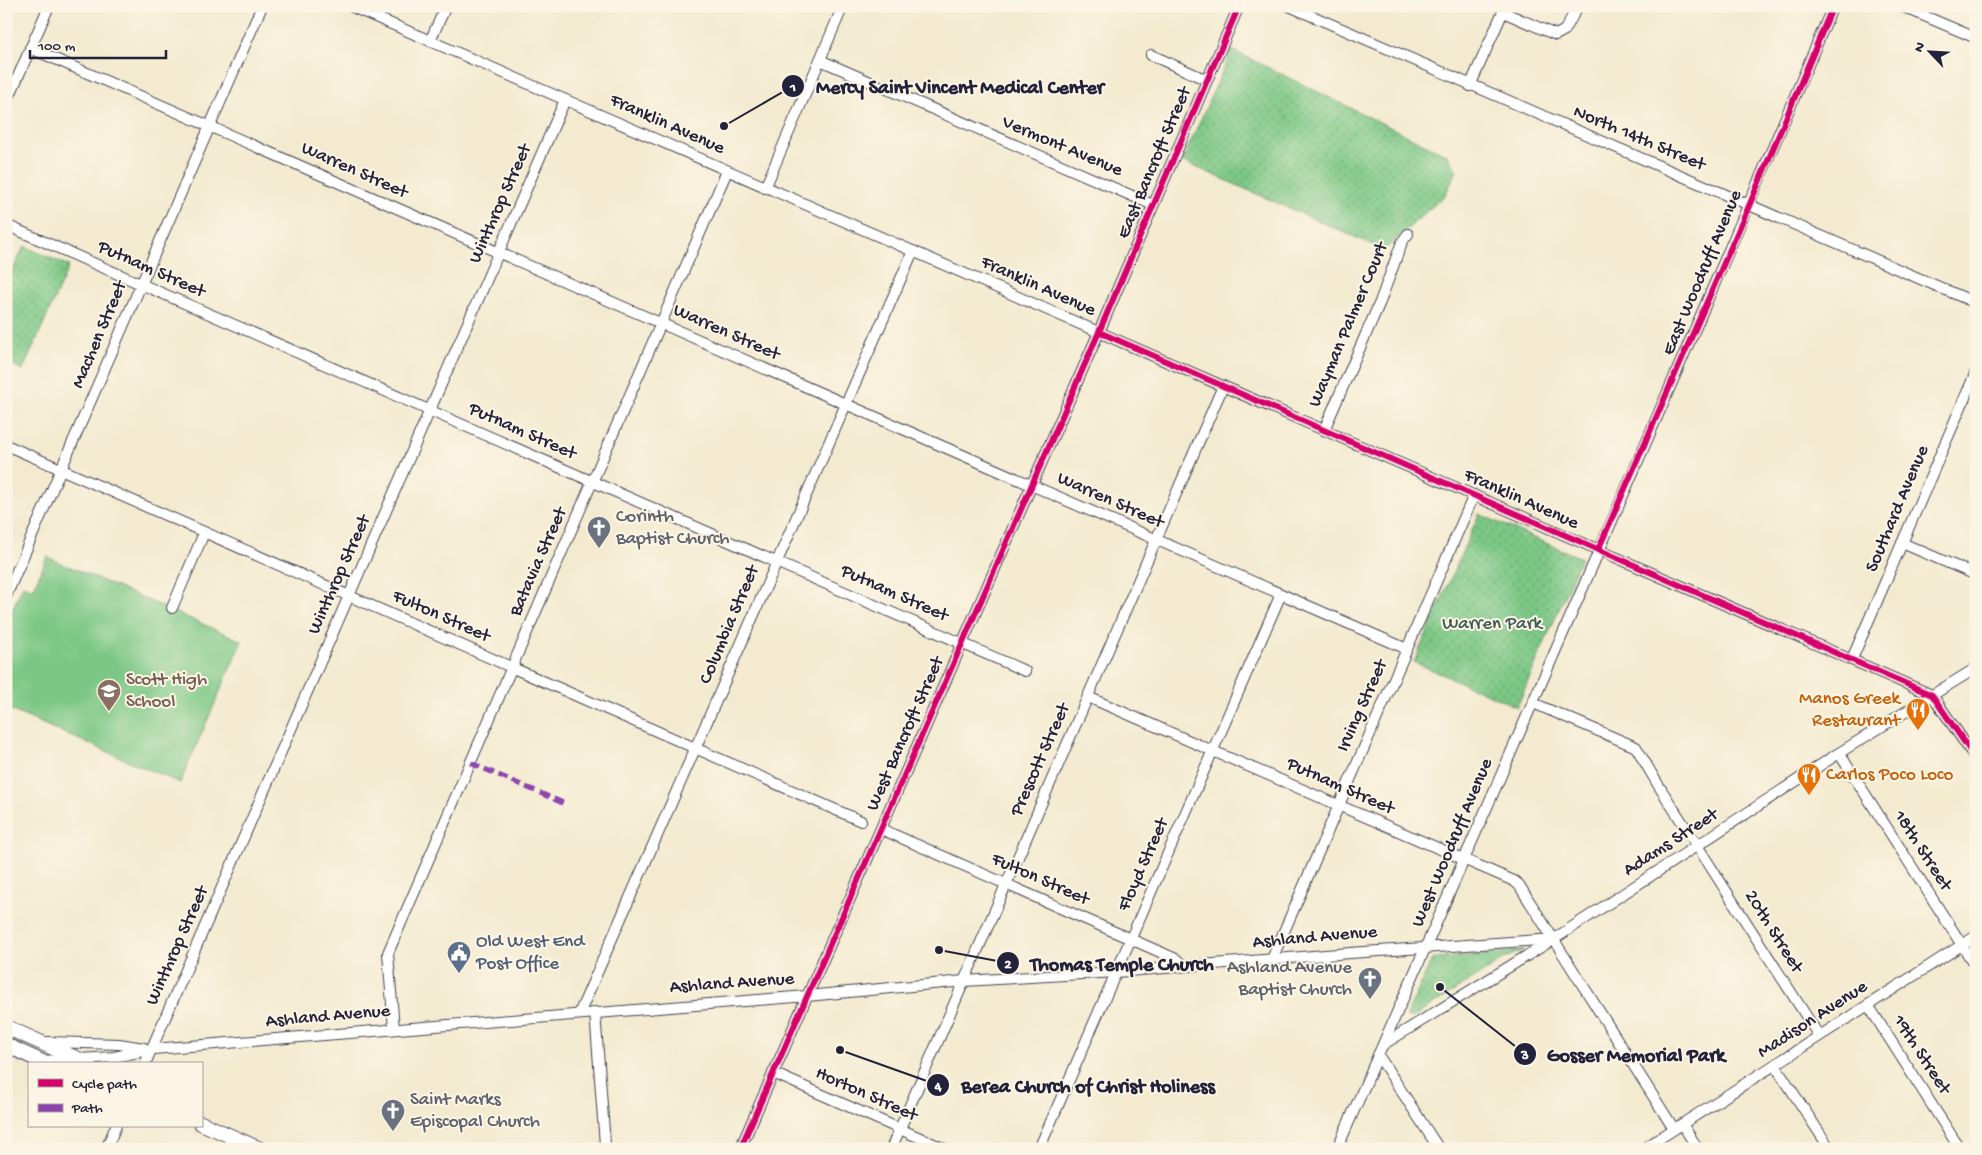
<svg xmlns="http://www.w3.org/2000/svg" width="1982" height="1155" font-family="'Gochi Hand',sans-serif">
	<defs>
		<pattern id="park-dots" width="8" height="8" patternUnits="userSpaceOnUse" patternTransform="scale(1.25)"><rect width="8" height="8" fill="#7bc785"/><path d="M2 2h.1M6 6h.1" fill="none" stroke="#64a16e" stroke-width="1.8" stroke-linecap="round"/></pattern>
	</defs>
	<rect width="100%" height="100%" fill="#fcf5e5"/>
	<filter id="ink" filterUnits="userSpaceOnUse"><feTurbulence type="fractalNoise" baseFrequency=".02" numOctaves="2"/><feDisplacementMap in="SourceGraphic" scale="10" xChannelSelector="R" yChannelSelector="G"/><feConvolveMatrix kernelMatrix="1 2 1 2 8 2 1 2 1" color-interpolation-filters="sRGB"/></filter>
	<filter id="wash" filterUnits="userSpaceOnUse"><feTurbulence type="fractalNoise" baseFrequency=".0096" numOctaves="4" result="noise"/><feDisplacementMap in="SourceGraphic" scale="20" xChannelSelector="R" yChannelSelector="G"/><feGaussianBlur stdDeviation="1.12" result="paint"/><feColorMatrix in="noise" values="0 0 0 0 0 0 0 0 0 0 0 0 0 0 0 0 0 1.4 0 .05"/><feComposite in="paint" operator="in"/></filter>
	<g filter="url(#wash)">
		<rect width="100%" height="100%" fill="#f3eacf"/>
		<polygon fill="#7bc785" stroke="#4e7460" points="47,557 242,641 180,783 6,708 6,624 23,585 33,589"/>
		<g fill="url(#park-dots)" stroke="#4e7460">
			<polygon points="1232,50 1447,155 1457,171 1445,195 1384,250 1182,161"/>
			<polygon points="24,246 69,266 23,370 6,361 6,285"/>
			<polygon points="1479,514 1581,558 1517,707 1414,662"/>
			<polygon points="1524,950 1507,957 1412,1018 1408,1018 1407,1015 1432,959"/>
		</g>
	</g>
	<g filter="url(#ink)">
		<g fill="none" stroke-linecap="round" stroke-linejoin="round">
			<defs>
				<g id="minor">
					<polyline points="350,6 1932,695 1976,759"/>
					<polyline points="1289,6 1976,303"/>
					<polyline points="1901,6 1976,38"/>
					<polyline points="1503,12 1556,35 1565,30 1578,6"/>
					<polyline points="430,41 446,6"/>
					<polyline points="30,48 1407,649"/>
					<polyline points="1151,55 1207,80"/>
					<polyline points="820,60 1153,205"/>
					<polyline points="1470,86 1505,7"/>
					<polyline points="6,104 49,6"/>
					<polyline points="765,188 843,6"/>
					<polyline points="6,225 1025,671"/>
					<polyline points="1324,430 1380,302 1402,242 1408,234"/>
					<polyline points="6,445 861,821"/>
					<polyline points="1902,543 1976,575"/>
					<polyline points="6,596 262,6"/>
					<polyline points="172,608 204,533"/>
					<polyline points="1852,659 1976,372"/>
					<polyline points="1088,697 1514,881 1519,885 1674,1129"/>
					<polyline points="1533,703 1636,747 1657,783 1819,1036"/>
					<polyline points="1839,753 1976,967"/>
					<polyline points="881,829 1176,959 1184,966"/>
					<polyline points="1272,959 1474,495"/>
					<polyline points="1868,1005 1960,1149"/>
					<polyline points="595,1012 605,1145"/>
					<polyline points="579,1014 913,251"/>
					<polyline points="394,1029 388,953 727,171"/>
					<polyline points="47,1042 119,1044 144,1048"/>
					<polyline points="1384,1044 1554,939 1839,753 1976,668"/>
					<polyline points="1378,1055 1439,1149"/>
					<polyline points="41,1061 114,1057 153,1049 807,996 964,981 1116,972 1350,953 1554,939"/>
					<polyline points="145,1064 565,100"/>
					<polyline points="1775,1065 1830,1149"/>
					<polyline points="773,1073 945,1149"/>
					<polyline points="1682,1124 1698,1149"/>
					<polyline points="106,1149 116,1126"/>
					<polyline points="227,1149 232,1136"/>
					<polyline points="740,1149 1099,332 1239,6"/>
					<polyline points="891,1149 1223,386"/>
					<polyline points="1039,1149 1281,594"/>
					<path d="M1337 1149C1504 769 1671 389 1833 6"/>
					<polyline points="1643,1149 1976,936"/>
				</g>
				<g id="major">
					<polyline points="6,1027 89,1064"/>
					<polyline points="6,1045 47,1064"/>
					<polyline points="201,1123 260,1149"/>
				</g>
			</defs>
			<use href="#minor" stroke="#414051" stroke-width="12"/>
			<use href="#major" stroke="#414051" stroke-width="16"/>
			<use href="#minor" stroke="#fff" stroke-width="10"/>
			<use href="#major" stroke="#fff" stroke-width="14"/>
			<polyline stroke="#8e44ad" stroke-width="5" stroke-dasharray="10 5" stroke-linecap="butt" points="471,763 563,803"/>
			<defs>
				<g id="cycleway">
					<polyline points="1099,332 1932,695 1976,759"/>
					<polyline points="1598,550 1749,206 1833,6"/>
					<polyline points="740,1149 1099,332 1239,6"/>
				</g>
			</defs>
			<use href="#cycleway" stroke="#fcf5e5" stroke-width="9"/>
			<use href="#cycleway" stroke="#d6006c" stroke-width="6"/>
		</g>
	</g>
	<defs>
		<symbol id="church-pin" viewBox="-11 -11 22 30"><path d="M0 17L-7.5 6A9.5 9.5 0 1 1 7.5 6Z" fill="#6b7280" stroke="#fcf5e5"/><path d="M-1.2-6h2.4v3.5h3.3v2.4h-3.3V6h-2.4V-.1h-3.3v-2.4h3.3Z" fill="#fff"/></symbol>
		<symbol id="school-pin" viewBox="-11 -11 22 30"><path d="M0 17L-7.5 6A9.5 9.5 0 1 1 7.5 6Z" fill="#8d6e63" stroke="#fcf5e5"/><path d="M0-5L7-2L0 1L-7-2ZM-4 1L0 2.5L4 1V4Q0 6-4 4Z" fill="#fff"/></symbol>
		<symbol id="restaurant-pin" viewBox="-11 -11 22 30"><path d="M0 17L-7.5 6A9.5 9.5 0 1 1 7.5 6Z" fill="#e8710a" stroke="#fcf5e5"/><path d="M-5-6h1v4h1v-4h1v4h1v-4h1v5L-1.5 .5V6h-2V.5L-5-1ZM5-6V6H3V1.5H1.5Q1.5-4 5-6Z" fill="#fff"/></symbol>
		<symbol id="civic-pin" viewBox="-11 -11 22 30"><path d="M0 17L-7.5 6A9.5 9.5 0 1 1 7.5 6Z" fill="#5c6f8a" stroke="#fcf5e5"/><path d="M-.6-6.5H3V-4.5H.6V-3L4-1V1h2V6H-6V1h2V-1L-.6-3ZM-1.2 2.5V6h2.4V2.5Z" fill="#fff"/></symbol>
	</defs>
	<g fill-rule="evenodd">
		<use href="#church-pin" x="585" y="514" width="28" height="38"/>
		<use href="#school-pin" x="95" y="677" width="28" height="38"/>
		<use href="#restaurant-pin" x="1904" y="696" width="28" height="38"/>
		<use href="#restaurant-pin" x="1795" y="761" width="28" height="38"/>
		<use href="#civic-pin" x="445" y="939" width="28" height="38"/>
		<use href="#church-pin" x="1356" y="965" width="28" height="38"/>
		<use href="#church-pin" x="379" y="1097" width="28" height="38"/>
	</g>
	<g text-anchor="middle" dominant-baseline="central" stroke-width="4" stroke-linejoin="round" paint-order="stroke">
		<g font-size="19" fill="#22223b" stroke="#fcf5e5">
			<text transform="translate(667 125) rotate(24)">Franklin Avenue</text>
			<text transform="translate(1639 139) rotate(23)">North 14th Street</text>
			<text transform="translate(1062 147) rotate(23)">Vermont Avenue</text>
			<text transform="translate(1155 163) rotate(-67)">East Bancroft Street</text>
			<text transform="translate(354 171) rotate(24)">Warren Street</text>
			<text transform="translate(501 204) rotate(-66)">Winthrop Street</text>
			<text transform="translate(151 270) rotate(24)">Putnam Street</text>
			<text transform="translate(1703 273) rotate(-67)">East Woodruff Avenue</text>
			<text transform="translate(1038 287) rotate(24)">Franklin Avenue</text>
			<text transform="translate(1349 325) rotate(-67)">Wayman Palmer Court</text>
			<text transform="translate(726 333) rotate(24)">Warren Street</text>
			<text transform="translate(100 335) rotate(-67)">Machen Street</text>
			<text transform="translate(522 432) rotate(24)">Putnam Street</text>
			<text transform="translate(1521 500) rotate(24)">Franklin Avenue</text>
			<text transform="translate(1110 501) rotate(24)">Warren Street</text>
			<text transform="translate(1898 509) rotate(-67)">Southard Avenue</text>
			<text transform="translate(539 562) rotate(-66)">Batavia Street</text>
			<text transform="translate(340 575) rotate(-66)">Winthrop Street</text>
			<text transform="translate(894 594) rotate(24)">Putnam Street</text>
			<text transform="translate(441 617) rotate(24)">Fulton Street</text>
			<text transform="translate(730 625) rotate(-67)">Columbia Street</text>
			<text transform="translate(1363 706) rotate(-66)">Irving Street</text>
			<text transform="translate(906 734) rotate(-66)">West Bancroft Street</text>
			<text transform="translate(1041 760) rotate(-66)">Prescott Street</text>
			<text transform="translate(1340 787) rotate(24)">Putnam Street</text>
			<text transform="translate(1453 843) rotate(-67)">West Woodruff Avenue</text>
			<text transform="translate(1671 843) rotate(-33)">Adams Street</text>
			<text transform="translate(1922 851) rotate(57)">18th Street</text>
			<text transform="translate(1144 865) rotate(-66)">Floyd Street</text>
			<text transform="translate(1040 880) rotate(24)">Fulton Street</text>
			<text transform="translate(1773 932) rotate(58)">20th Street</text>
			<text transform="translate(1315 938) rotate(-5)">Ashland Avenue</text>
			<text transform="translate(178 946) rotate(-66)">Winthrop Street</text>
			<text transform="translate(732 984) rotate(-4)">Ashland Avenue</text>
			<text transform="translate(328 1017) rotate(-5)">Ashland Avenue</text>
			<text transform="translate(1813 1020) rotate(-33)">Madison Avenue</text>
			<text transform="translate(1921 1055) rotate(57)">19th Street</text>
			<text transform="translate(866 1095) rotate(24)">Horton Street</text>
		</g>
		<g font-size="19" fill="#5b616d" stroke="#fcf5e5" text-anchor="start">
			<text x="616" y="517">Corinth<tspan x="616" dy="22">Baptist Church</tspan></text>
			<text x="1352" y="968" text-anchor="end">Ashland Avenue<tspan x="1352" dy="22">Baptist Church</tspan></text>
			<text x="410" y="1100">Saint Marks<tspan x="410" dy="22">Episcopal Church</tspan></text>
		</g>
		<g font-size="19" fill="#415c55" stroke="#fcf5e5">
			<text x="1492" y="624">Warren Park</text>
		</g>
		<g font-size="19" fill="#785e54" stroke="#fcf5e5" text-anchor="start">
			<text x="126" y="680">Scott High<tspan x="126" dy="22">School</tspan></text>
		</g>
		<g font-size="19" fill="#c56008" stroke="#fcf5e5" text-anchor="end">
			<text x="1900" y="699">Manos Greek<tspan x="1900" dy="22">Restaurant</tspan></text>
			<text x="1826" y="775" text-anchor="start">Carlos Poco Loco</text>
		</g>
		<g font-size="19" fill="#4e5e75" stroke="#fcf5e5" text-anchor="start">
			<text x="476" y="942">Old West End<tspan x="476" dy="22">Post Office</tspan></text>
		</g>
	</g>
	<path fill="none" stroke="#22223b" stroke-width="2" d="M724 126L793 86M939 950L1008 963M1440 987L1525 1054M840 1050L938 1085"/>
	<g fill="#22223b" stroke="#fcf5e5" stroke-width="2">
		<circle cx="724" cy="126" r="5"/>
		<circle cx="939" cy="950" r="5"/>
		<circle cx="1440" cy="987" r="5"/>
		<circle cx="840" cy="1050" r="5"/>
		<circle cx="793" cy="86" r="12"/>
		<circle cx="1008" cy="963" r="12"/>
		<circle cx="1525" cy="1054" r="12"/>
		<circle cx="938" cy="1085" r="12"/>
	</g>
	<g font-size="15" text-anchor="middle" font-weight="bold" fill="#fff">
		<text x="793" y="91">1</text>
		<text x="1008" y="968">2</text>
		<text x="1525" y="1059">3</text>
		<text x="938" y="1090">4</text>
	</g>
	<g font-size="20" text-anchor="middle" font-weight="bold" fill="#22223b" stroke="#fcf5e5" stroke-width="4" stroke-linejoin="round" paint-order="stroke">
		<text x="960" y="93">Mercy Saint Vincent Medical Center</text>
		<text x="1122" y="970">Thomas Temple Church</text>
		<text x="1636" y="1061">Gosser Memorial Park</text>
		<text x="1088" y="1092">Berea Church of Christ Holiness</text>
	</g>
	<rect width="1982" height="1155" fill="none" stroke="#fcf5e5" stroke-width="25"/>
	<rect x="28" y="1062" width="175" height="65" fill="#fcf5e5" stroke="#a5a1a1"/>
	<rect x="38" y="1079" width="25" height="8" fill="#d6006c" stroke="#a5a1a1"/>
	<text x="72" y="1088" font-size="15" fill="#22223b">Cycle path</text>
	<rect x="38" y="1104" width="25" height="8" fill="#8e44ad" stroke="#a5a1a1"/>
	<text x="72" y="1112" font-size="15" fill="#22223b">Path</text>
	<g transform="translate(1930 52) rotate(295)" stroke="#fcf5e5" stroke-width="4" paint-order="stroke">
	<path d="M0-4L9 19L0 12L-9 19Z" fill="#22223b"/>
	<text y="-8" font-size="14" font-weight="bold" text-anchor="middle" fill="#22223b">N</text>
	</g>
	<path d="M30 50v8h136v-8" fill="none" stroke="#22223b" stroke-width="2.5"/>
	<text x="38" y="50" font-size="15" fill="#22223b" stroke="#fcf5e5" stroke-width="4" paint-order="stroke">100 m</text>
</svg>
